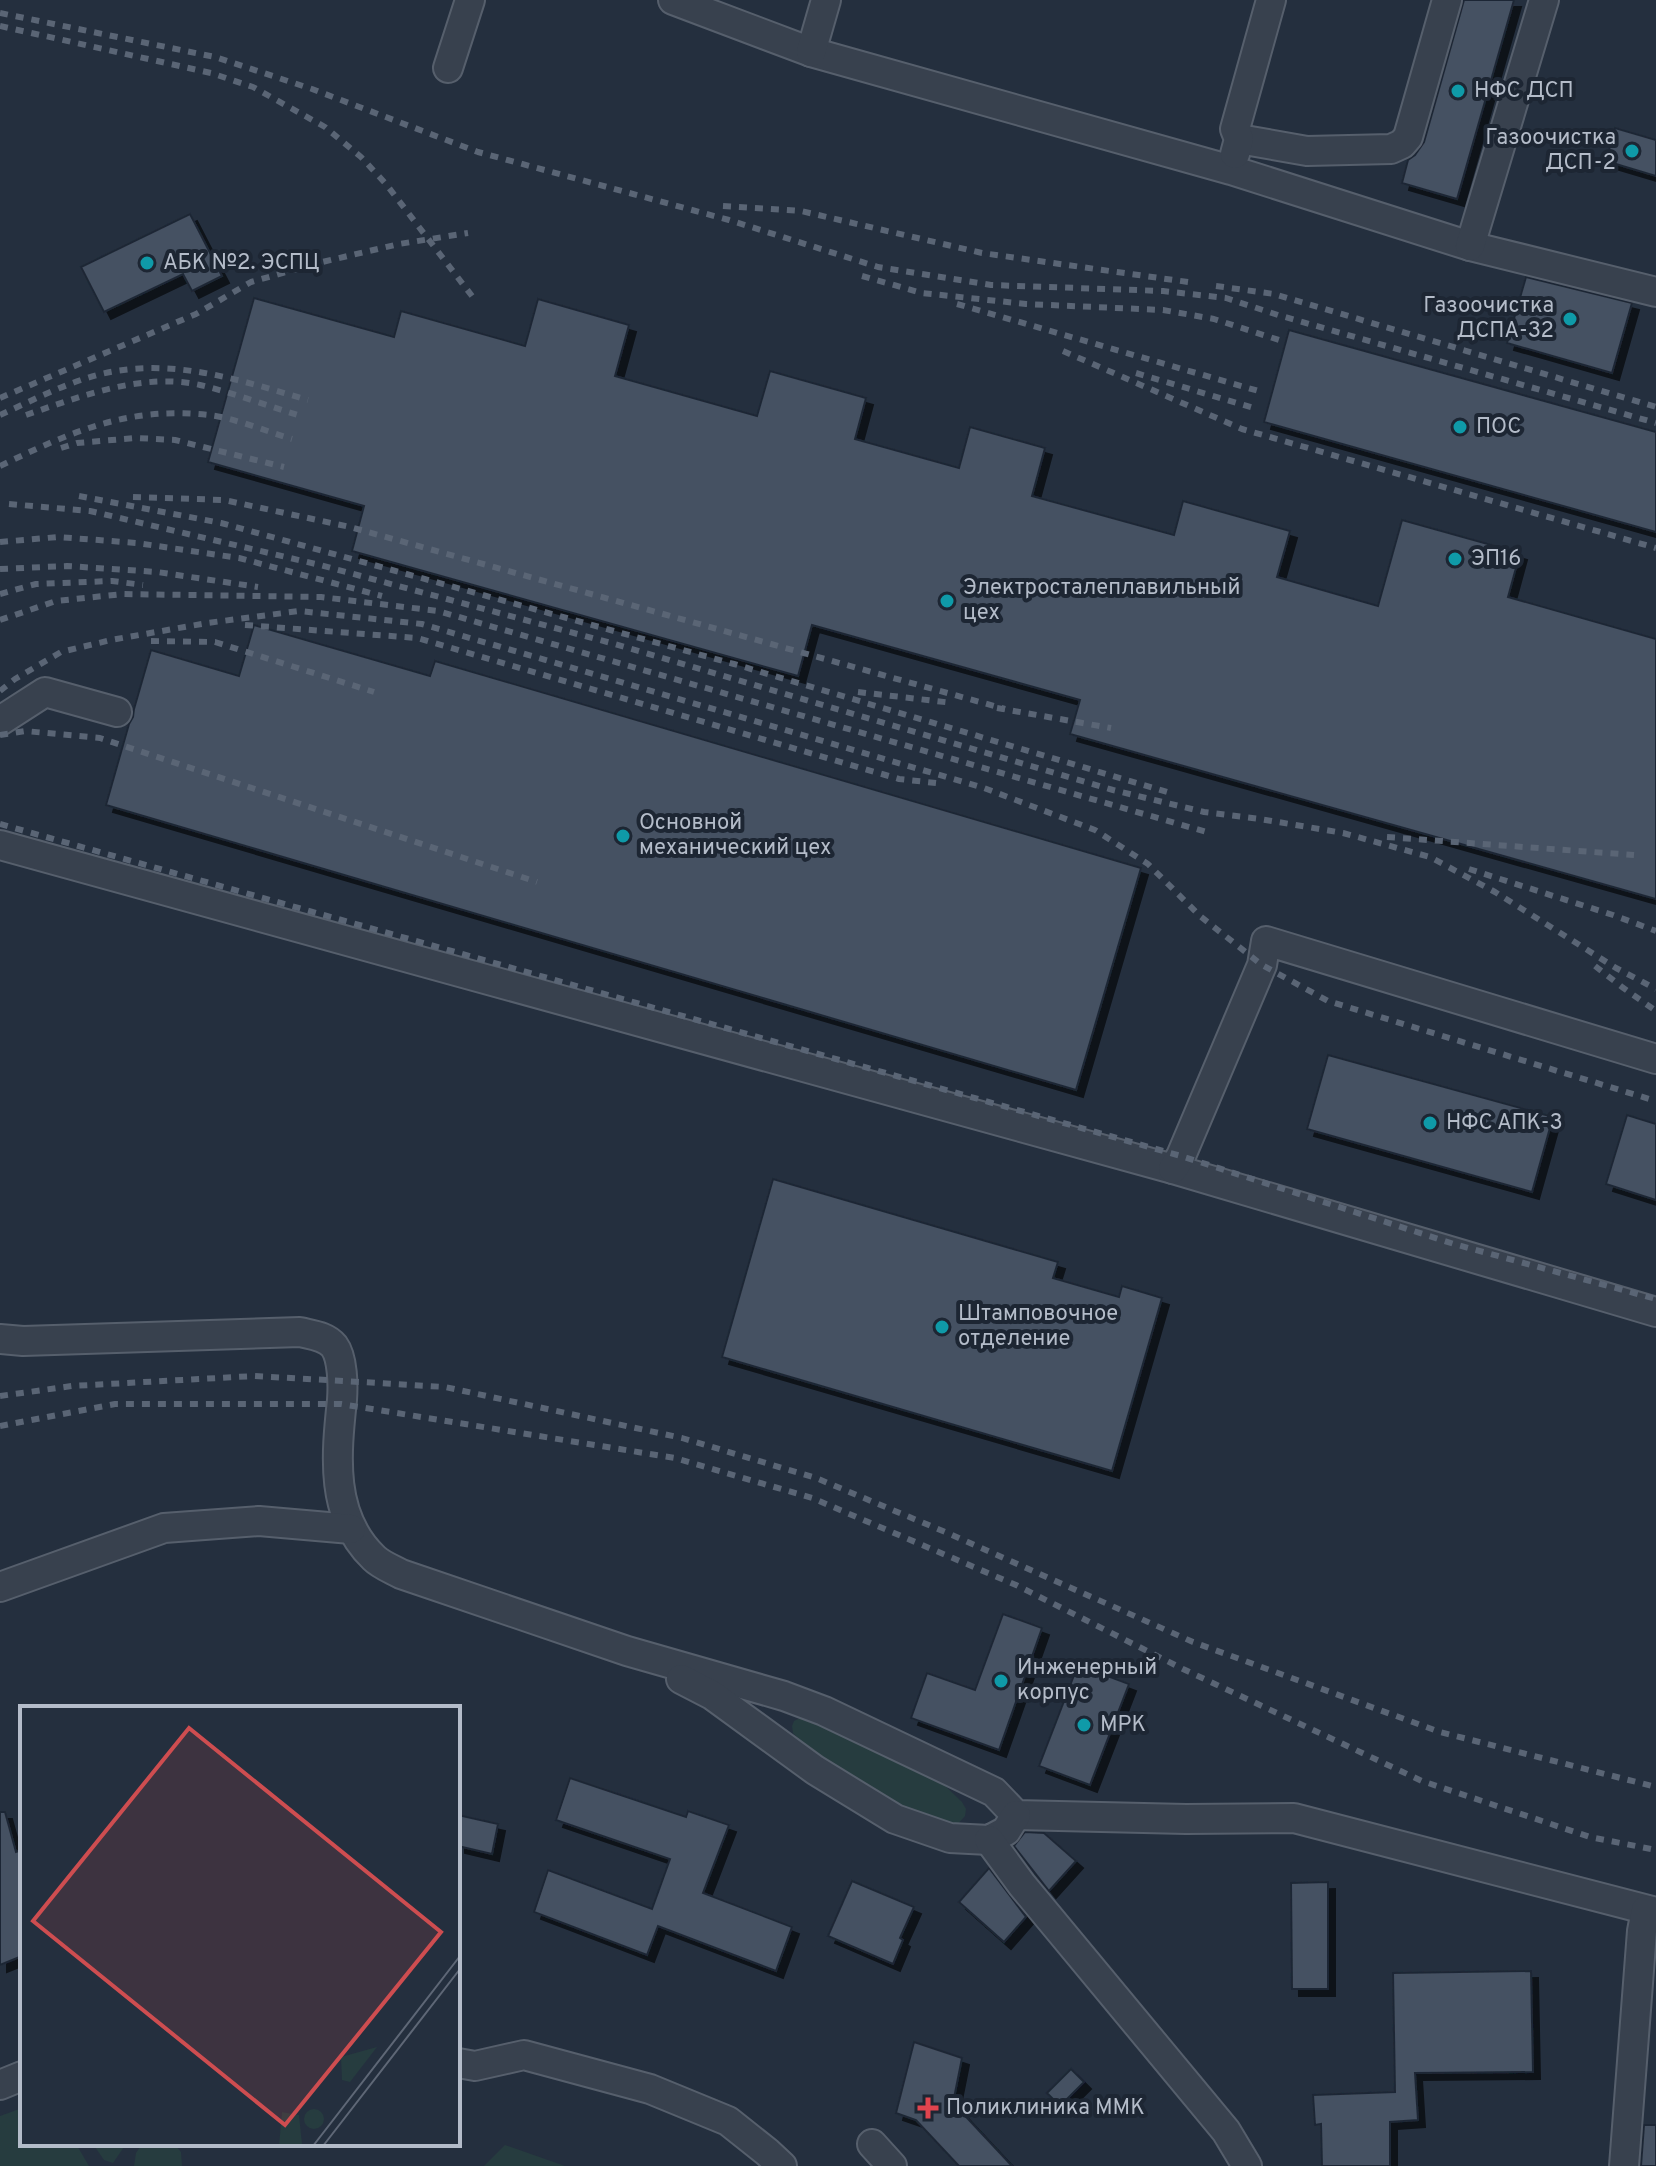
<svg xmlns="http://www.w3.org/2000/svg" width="1656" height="2166" font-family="Overpass,sans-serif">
	<defs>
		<filter id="shadow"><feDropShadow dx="7" dy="7" stdDeviation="0" flood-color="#0009"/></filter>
	</defs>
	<rect width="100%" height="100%" fill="#242f3e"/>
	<g fill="#263c3f">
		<polygon points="800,1718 808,1719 940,1781 962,1802 966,1809 965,1816 955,1827 900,1809 812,1752 793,1733 792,1726 794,1721"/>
		<polygon points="22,2108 22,2144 76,2144 89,2166 0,2166 0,2116"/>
		<polygon points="93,2144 126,2144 113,2163 104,2160"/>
		<polygon points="142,2144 174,2144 181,2152 182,2166 134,2166 136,2153"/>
		<polygon points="505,2145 565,2166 484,2166"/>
	</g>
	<g fill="#455162" stroke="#1f2835" stroke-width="2" filter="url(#shadow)">
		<polygon points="1464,0 1514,0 1457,199 1402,183 1408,160 1415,155 1424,142"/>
		<polygon points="1615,128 1656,140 1656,176 1606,161"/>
		<polygon points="190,214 222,276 192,291 183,274 104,312 81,267"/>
		<polygon points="1526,277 1632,303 1612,373 1507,343"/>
		<polygon points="254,298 394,337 401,311 525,346 538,299 629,325 615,376 757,416 770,371 866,398 855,439 959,468 970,427 1045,448 1032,496 1174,535 1183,501 1290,531 1277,577 1378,606 1402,520 1520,553 1508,597 1656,639 1656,899 1070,734 1080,700 812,625 798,676 352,551 364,506 208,462"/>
		<polygon points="1289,330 1656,432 1656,532 1264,422"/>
		<polygon points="254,625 430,676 435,661 1141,868 1076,1090 106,805 129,724 133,717 134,709 151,650 239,676"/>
		<polygon points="1328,1055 1553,1117 1532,1192 1307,1129"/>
		<polygon points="1627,1115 1656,1124 1656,1200 1606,1184"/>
		<polygon points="773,1179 1058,1262 1053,1278 1119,1297 1122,1286 1162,1298 1112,1471 722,1357"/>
		<polygon points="1003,1614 1042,1628 999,1750 911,1718 927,1673 975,1690"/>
		<polygon points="1078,1665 1129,1684 1090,1785 1039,1766"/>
		<polygon points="570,1778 686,1817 688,1811 729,1825 703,1893 792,1927 776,1971 658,1926 647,1955 534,1912 548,1870 652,1909 670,1859 556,1820"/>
		<polygon points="0,1812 5,1812 16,1852 22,1850 22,1956 0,1965"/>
		<polygon points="458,1815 498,1824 492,1854 458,1846"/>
		<polygon points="1025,1832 1044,1833 1076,1861 1049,1891 1014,1846"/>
		<polygon points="989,1868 1026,1917 1004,1942 959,1902"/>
		<polygon points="852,1881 914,1907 900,1938 903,1940 893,1964 828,1936"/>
		<polygon points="1328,1882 1328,1989 1292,1989 1291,1883"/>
		<polygon points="1531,1971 1533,2072 1415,2073 1418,2120 1390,2122 1390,2166 1322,2166 1321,2124 1315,2125 1313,2095 1395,2092 1393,1973"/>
		<polygon points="914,2042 962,2058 953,2103 1012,2166 959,2166 916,2120 896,2113"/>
		<polygon points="1071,2069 1084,2082 1060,2106 1047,2093"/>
		<polygon points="1644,2125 1656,2125 1656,2166 1641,2166"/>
	</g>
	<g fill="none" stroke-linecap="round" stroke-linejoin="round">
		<defs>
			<g id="minor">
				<polyline points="673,0 811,52 1231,170 1470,246 1656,292"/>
				<polyline points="811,52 826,0"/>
				<polyline points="448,68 470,0"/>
				<polyline points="1239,139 1307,151 1391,149 1402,144 1408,137 1447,0"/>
				<polyline points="1235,154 1239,139 1235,129 1271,0"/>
				<polyline points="1470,246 1544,0"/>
				<polyline points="0,721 45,692 117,712"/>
				<polyline points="0,845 1173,1169 1656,1312"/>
				<polyline points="1173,1169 1181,1156 1262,965 1266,941 1656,1059"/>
				<path d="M0 1339 23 1341 300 1332C312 1335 326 1336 334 1346 343 1358 343 1386 342 1400 336 1456 330 1516 374 1558 381 1565 392 1569 401 1574L627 1651 784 1696 824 1711 994 1792 1016 1815 1186 1819 1294 1818 1656 1912"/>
				<polyline points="0,1587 164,1528 259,1521 351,1529"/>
				<polyline points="681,1679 712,1695 815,1770 895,1819 950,1838 989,1840 1006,1831 1016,1815"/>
				<polyline points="989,1840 1022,1885 1226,2131 1247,2166"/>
				<polyline points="458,2063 475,2066 524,2055 650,2089 728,2121 767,2152 782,2166"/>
				<polyline points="0,2085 22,2076"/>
				<polyline points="872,2144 892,2166"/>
				<polyline points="1624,2166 1642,1931 1646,1910"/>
			</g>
		</defs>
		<use href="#minor" stroke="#565f6c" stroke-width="32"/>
		<use href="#minor" stroke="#38414e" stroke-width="28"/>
		<g stroke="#5a6575" stroke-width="6" stroke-dasharray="8 8" stroke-linecap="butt">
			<polyline points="0,13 215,57 312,89 478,152 729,220 878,267 991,285 1163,291 1226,298 1278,315 1656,423"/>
			<polyline points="0,26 211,73 253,87 325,127 361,157 386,184 472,296"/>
			<polyline points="723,206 801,211 982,253 1188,282"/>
			<polyline points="862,276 922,293 1026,304 1163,310 1214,319 1279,340"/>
			<polyline points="1216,286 1274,294 1656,407"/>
			<polyline points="957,304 1262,392"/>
			<polyline points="1063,351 1242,429 1656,548"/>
			<polyline points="1136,373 1257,409"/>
			<polyline points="0,398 196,314 251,282 318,263 399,244 468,233"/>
			<path d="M0 415C31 401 64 384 97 375 170 356 239 380 308 400"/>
			<path d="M26 415C79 397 142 372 200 385 234 393 268 406 301 416"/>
			<polyline points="61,448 77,443 136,438 175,440 284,467"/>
			<path d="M0 466C71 432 128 406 208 415 232 417 268 432 292 439"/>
			<polyline points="79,496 221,523 734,664 1174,794"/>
			<polyline points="133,497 224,500 350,527 1005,709"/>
			<polyline points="9,504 90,511 320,565 611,643 1113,790 1204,812 1260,819 1343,833 1430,857 1495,892 1616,968 1656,989"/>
			<polyline points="0,542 58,537 137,543 239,558 382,596"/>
			<polyline points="0,569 67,566 157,572 258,587"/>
			<polyline points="0,594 36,584 112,581 143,585"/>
			<polyline points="0,620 56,601 123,594 321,597 438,611 1210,833"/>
			<polyline points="245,625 417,638 899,779 936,783"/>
			<polyline points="151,641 215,642 374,692"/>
			<polyline points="0,691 15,679 61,652 111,640 207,623 299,611 422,624 984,788 1095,830 1148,864 1200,916 1262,965 1328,1001 1656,1101"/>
			<polyline points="858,692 953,703"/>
			<polyline points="997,708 1111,728"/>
			<polyline points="0,735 25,731 100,738 537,882"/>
			<polyline points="0,824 1181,1156 1454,1244 1656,1299"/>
			<polyline points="1387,837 1634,855"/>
			<polyline points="1469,869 1613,915 1656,931"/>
			<polyline points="1595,966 1622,987 1656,1011"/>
			<polyline points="0,1396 72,1386 254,1376 344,1381 445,1387 682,1438 816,1478 950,1534 1193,1642 1440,1732 1656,1787"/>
			<polyline points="0,1426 115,1404 341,1404 675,1458 812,1498 1016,1585 1183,1669 1422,1781 1590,1837 1656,1850"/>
		</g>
	</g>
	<g fill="#0f9aa8" stroke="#1d2633" stroke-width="3">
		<circle cx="1458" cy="91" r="8"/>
		<circle cx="1632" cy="151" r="8"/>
		<circle cx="147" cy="263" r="8"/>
		<circle cx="1570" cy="319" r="8"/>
		<circle cx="1460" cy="427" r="8"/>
		<circle cx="1455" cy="559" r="8"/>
		<circle cx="947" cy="601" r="8"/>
		<circle cx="623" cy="836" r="8"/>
		<circle cx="1430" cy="1123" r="8"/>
		<circle cx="942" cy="1327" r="8"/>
		<circle cx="1001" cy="1681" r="8"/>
		<circle cx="1084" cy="1725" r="8"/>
	</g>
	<path fill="#e0444e" stroke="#1d2633" stroke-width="3" d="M924 2096h8v8h8v8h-8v8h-8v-8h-8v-8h8z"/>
	<g text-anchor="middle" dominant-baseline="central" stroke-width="8" stroke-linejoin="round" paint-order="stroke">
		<g font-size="22" fill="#b4bcc9" stroke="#1d2633" text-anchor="start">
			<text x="1474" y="91">НФС ДСП</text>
			<text x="1616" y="138" text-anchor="end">Газоочистка<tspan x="1616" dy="25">ДСП-2</tspan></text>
			<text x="163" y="263">АБК №2. ЭСПЦ</text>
			<text x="1554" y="306" text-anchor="end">Газоочистка<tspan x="1554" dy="25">ДСПА-32</tspan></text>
			<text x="1476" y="427">ПОС</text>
			<text x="1471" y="559">ЭП16</text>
			<text x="963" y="588">Электросталеплавильный<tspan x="963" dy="25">цех</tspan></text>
			<text x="639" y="823">Основной<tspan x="639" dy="25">механический цех</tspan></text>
			<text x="1446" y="1123">НФС АПК-3</text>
			<text x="958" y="1314">Штамповочное<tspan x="958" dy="25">отделение</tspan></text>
			<text x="1017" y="1668">Инженерный<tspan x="1017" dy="25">корпус</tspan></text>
			<text x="1100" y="1725">МРК</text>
			<text x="946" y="2108">Поликлиника ММК</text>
		</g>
	</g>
	<g transform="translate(20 1706)">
		<rect width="440" height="440" fill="#242f3e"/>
		<path d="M357 341 330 376 322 374 321 351ZM284 413a10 10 0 1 1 20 0a10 10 0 1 1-20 0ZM262 406 279 409 282 438 259 440Z" fill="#263c3f"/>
		<path fill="none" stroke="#5e6776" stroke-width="2" d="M293 440 440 250M303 440 440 263"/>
		<path fill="#ce4d50" fill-opacity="0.15" stroke="#ce4d50" stroke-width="4" d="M169 22 421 226 265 419 13 215Z"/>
		<rect width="440" height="440" fill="none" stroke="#b4bcc9" stroke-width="4"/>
	</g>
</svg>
